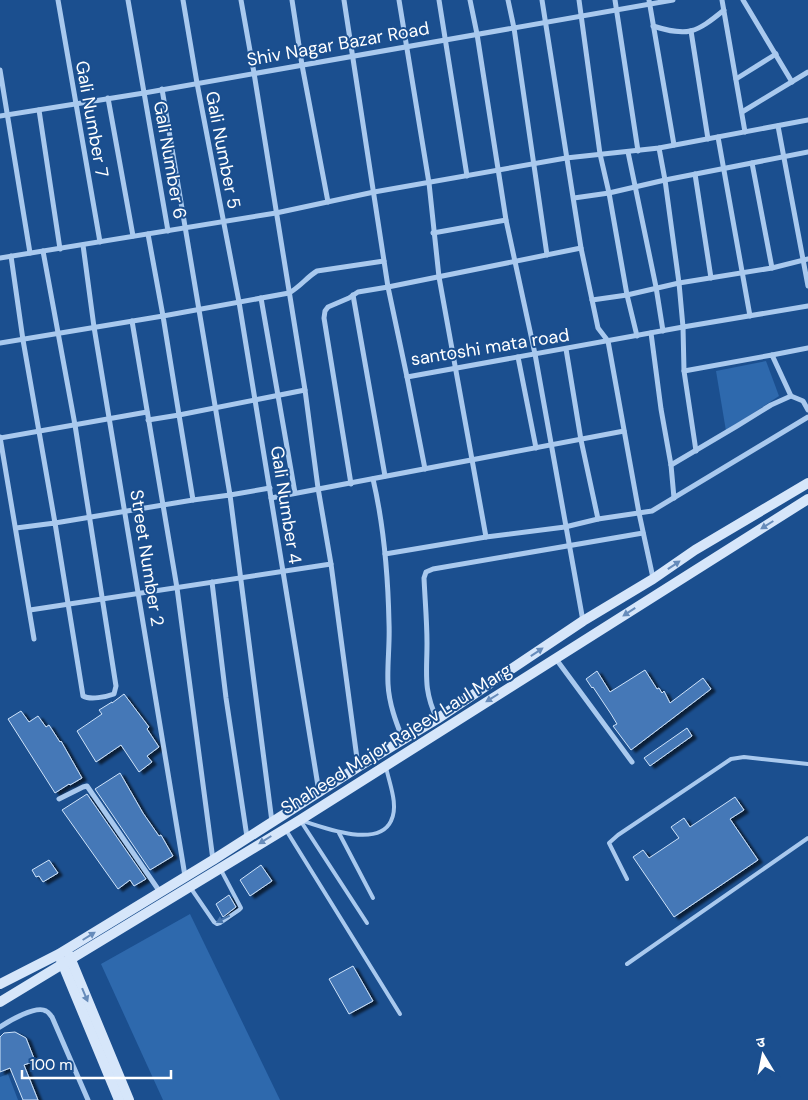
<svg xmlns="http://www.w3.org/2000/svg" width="808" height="1100" font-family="'DM Sans','Noto Sans Devanagari',sans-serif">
	<defs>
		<filter id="shadow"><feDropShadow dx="4.5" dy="2.5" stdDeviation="1" flood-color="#0009"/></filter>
	</defs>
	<rect width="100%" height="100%" fill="#1b4f8f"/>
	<g fill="#2e69ad">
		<polygon points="766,361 779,396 726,431 716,371"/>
		<polygon points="190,914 280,1100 163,1100 101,964"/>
		<polygon points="8,1074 18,1100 0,1100 0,1077"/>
	</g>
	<g fill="#4478b7" stroke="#cfe3fa" filter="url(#shadow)">
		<polygon points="645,670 657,689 659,688 662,693 664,691 670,703 703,678 711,689 631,750 613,726 617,724 611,714 593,687 592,688 586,679 597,671 610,692"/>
		<polygon points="124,694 149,727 147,729 159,747 147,756 152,762 139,772 121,745 96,762 77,731 102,714 99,710 112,702 112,703"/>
		<polygon points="21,711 29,722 38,716 46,727 49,725 60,742 61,741 82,778 70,785 69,784 55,793 8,719"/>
		<polygon points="687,728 692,736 650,766 644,758"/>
		<polygon points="120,773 143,813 159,836 161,835 173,856 150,870 95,789"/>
		<polygon points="87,794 146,879 134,886 130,880 118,889 62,810"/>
		<polygon points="735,797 744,810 730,819 758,860 674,917 633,857 643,850 649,858 679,838 671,827 684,818 690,827"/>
		<polygon points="49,860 58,873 43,882 39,876 36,877 32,870"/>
		<polygon points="261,865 272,881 250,896 240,880"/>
		<polygon points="229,895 236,907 223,917 216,904"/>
		<polygon points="353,966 373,1001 349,1014 329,979"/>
		<polygon points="15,1032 26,1038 35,1061 24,1065 38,1100 23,1100 10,1068 0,1072 0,1037 4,1033"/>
	</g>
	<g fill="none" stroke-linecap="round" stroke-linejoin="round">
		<g stroke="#a9c9ee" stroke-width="4">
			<polyline points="286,830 400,1014"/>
			<polyline points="339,833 373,898"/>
			<polyline points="627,879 609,843 618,835 731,759 744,757 808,764"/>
			<polyline points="190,887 214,922 217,924 220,923 239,910 241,908 221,870"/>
			<path d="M367 923 300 820C321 827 378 849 391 821 399 805 389 783 386 767"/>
			<polyline points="627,964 808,838"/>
		</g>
		<g stroke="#a9c9ee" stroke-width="5">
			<polyline points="58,0 100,242"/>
			<polyline points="128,0 168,231"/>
			<polyline points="183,0 197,83 239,302 319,792"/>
			<polyline points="241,0 254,73 305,390 318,488 331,564 358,766"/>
			<polyline points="292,0 302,65 328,202"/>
			<polyline points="344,0 388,287 407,377 683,327 808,306"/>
			<polyline points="399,0 429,183 439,277 486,537"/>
			<polyline points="439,0 467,176"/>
			<polyline points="470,0 477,34 506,220 535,354 583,621"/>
			<polyline points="508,0 514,28 547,255"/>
			<polyline points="579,0 600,154 609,193 627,295 637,336"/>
			<polyline points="615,0 638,151"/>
			<polyline points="649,0 674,145"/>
			<polyline points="722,0 745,132"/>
			<polyline points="743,0 792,82"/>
			<path d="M653 26C688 37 696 33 724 10"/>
			<polyline points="691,31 708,139"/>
			<polyline points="0,70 30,253"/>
			<polyline points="736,79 776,54"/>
			<polyline points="162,89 230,495 270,488"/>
			<polyline points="108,98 133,236"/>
			<polyline points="39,110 60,249"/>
			<polyline points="742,112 808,72"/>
			<polyline points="0,116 144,93 673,0"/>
			<polyline points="778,126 808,286"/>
			<polyline points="718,137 750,316"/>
			<polyline points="659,148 665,180 679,283 683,327 684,371 696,451"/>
			<polyline points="628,152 656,287 663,331"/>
			<polyline points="752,163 772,268"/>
			<polyline points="695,174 711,278"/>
			<polyline points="574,198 609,193 665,180 808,152"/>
			<polyline points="433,233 506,220"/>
			<polyline points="83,245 94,327 185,876"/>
			<polyline points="581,248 598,328 608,341 639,513 653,578"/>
			<polyline points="11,256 23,340 55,523 193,500"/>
			<polyline points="0,258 276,213 374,192 566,158 659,148 808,120"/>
			<polyline points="353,295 385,476"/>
			<polyline points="261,298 295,493"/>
			<polyline points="592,300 627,295 679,283 772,268 808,259"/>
			<polyline points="132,321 177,588 213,860"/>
			<polyline points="651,333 661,409 671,465 674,498"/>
			<polyline points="0,343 163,316 148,234"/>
			<polyline points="566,349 581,440 598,519"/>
			<polyline points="772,355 808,348"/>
			<polyline points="518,357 536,448"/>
			<polyline points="684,371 772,355 791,396"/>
			<polyline points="407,377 425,469"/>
			<path d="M305 390 179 415 163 316 289 293C300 287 307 277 317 271L384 261"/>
			<polyline points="148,420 179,415 193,500 230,495 272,822"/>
			<polyline points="0,437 34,639"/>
			<polyline points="0,438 147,412"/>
			<polyline points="671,465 737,426 771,405 791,396 803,401 808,410"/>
			<path d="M373 479C384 526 388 575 389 623 390 644 387 664 388 684 389 704 396 722 403 740"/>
			<polyline points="351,484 324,318 325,311 328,307 349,298 358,292 388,287 581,248 542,0"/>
			<polyline points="271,498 624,431"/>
			<path d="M16 528 55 523 83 696C90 700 106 697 114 694L116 686 75 425 43 251"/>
			<polyline points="385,554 486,537 565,527 598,519 652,511 808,417"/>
			<polyline points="212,582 226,698 247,837"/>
			<polyline points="30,610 331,564"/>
			<polyline points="556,659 632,762"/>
			<path d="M437 719C423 690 427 674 427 643 427 622 425 600 424 578L426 572 433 569 643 533"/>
			<polyline points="59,799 83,787 87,786 160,892"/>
			<path d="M0 1027C9 1021 36 1005 46 1011 49 1012 50 1015 52 1017L88 1100"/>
		</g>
		<g stroke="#d6e6fa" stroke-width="10">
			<polyline points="69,955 129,1100"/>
			<polyline points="61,960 119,1100"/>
			<polyline points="0,984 59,954 213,860 358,767 437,719 583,621 653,579 695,550 808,483"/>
			<polyline points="0,1002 300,820 808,499"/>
		</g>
	</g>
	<defs><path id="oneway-solid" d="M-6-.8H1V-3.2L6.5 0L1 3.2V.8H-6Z" transform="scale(1.25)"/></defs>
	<g fill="#668bba">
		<use href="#oneway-solid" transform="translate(767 525) rotate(148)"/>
		<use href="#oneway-solid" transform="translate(674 565) rotate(-34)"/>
		<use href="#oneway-solid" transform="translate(629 612) rotate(147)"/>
		<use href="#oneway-solid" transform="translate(537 652) rotate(-34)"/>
		<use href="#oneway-solid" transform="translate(492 698) rotate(148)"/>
		<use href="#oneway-solid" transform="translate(265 840) rotate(148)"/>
		<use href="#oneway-solid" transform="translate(89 936) rotate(-32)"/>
		<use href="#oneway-solid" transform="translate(85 995) rotate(67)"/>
	</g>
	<use fill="#4674ac" href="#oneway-solid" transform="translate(223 919) rotate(153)"/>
	<g text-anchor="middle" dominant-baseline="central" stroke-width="4" stroke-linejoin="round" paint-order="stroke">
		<g font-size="18" fill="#fff" stroke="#1b4f8f">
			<text transform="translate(338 44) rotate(-10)">Shiv Nagar Bazar Road</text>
			<text transform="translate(92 119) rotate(80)">Gali Number 7</text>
			<text transform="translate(223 150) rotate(79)">Gali Number 5</text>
			<text transform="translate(170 160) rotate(80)">Gali Number 6</text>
			<text transform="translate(490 347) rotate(-9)">santoshi mata road</text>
			<text transform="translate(286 505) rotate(81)">Gali Number 4</text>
			<text transform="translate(147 558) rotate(81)">Street Number 2</text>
			<text transform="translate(396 739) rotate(-32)">Shaheed Major Rajeev Laul Marg</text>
		</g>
	</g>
	<g transform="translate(763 1055) rotate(350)" stroke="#1b4f8f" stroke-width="4" paint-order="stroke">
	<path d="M0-4L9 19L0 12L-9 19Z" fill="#ffffff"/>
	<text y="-8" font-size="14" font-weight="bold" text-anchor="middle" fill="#ffffff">उ</text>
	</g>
	<path d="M22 1070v8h149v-8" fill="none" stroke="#ffffff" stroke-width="2.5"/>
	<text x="30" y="1070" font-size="15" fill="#ffffff" stroke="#1b4f8f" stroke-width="4" paint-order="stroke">100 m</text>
</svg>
